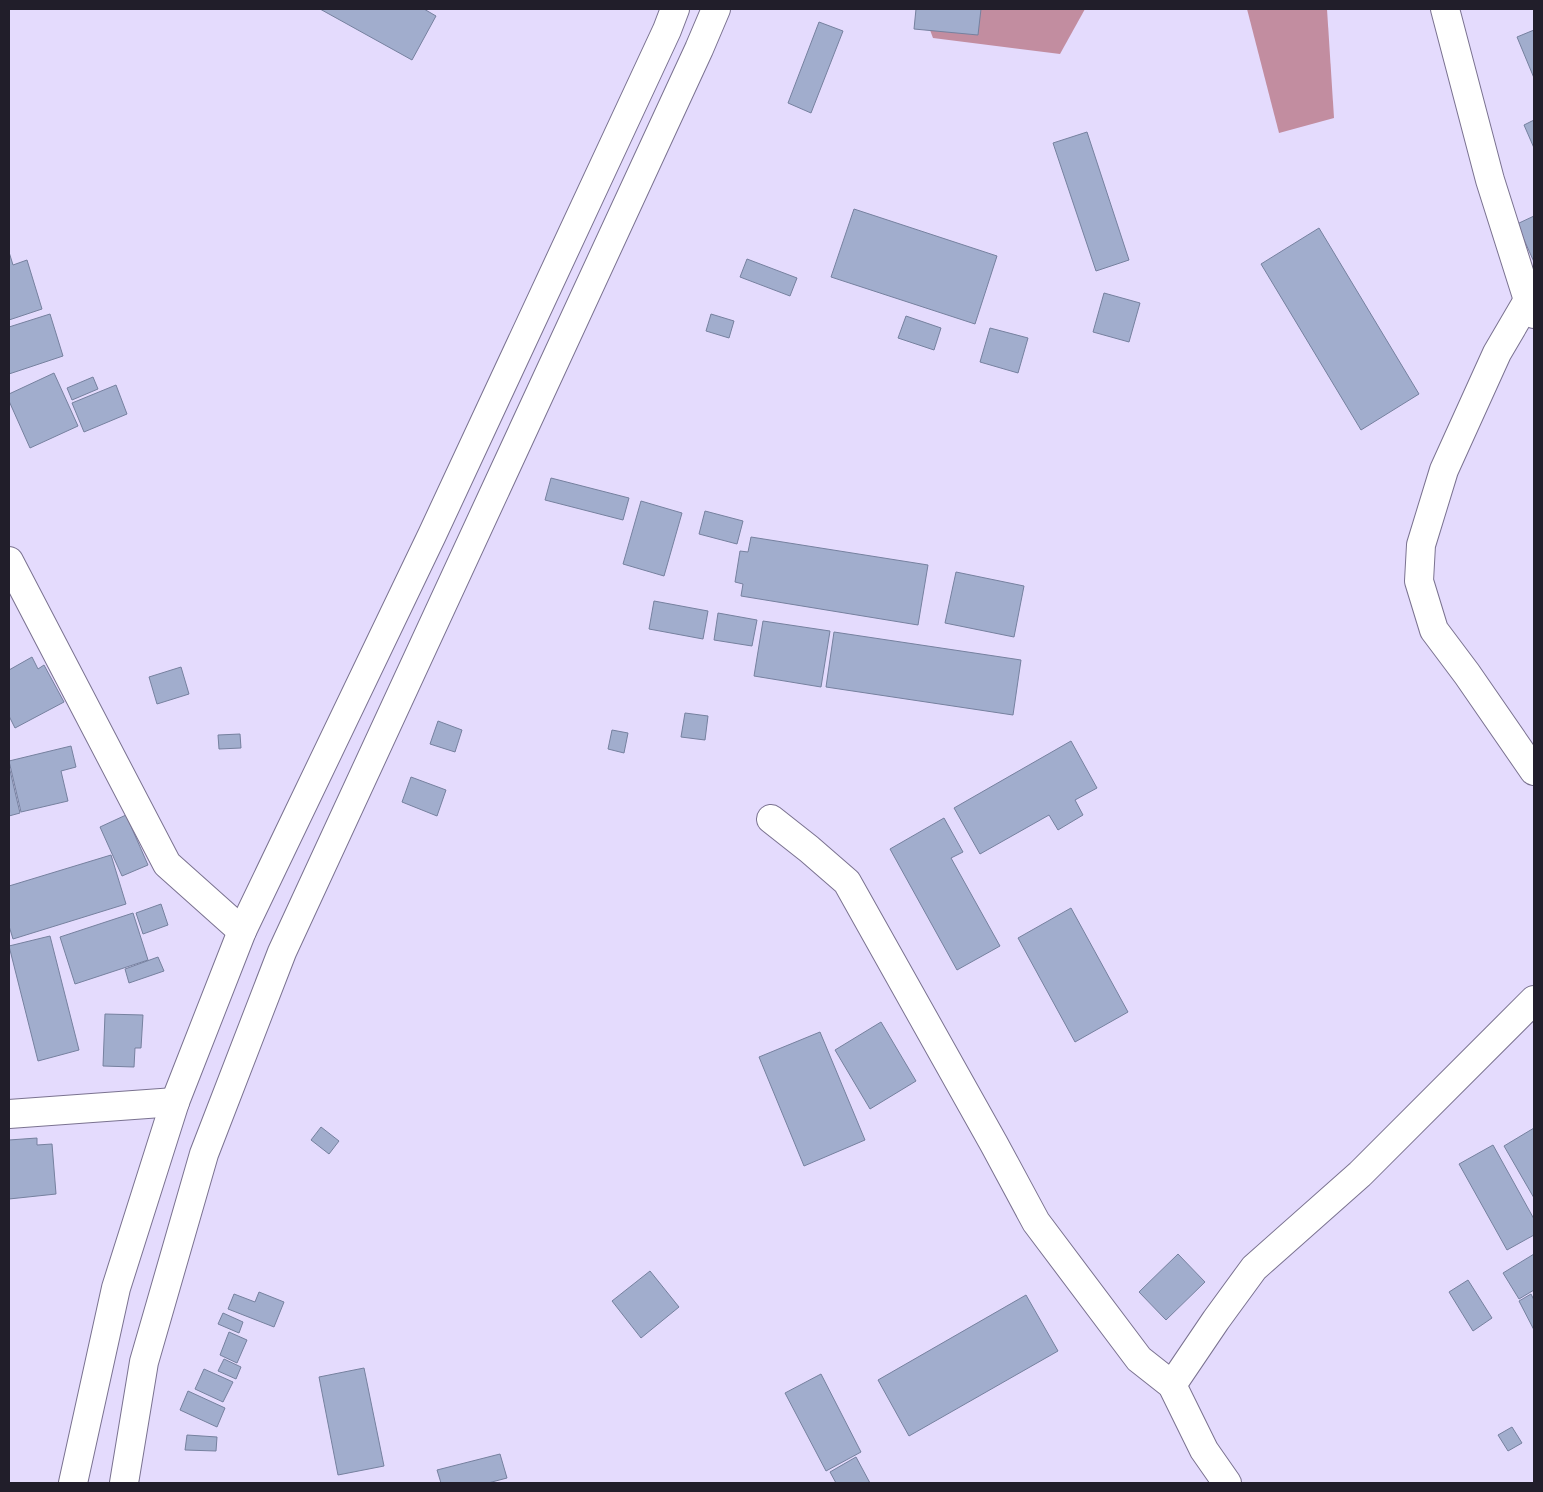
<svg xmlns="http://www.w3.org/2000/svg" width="1543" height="1492" font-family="'IBM Plex Sans',sans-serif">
	<rect width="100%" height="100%" fill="#e4dbfd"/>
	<g fill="#c28da0">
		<polygon points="922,9 1085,9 1060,54 933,38"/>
		<polygon points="1247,9 1327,9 1334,118 1279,133"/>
	</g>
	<g fill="#a1adcd" stroke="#76819f">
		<polygon points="320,9 424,9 436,16 412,60"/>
		<polygon points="916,9 981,9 978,35 914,29"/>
		<polygon points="819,22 843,31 811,113 788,103"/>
		<polygon points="1534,30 1534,78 1517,37"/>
		<polygon points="1534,120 1534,148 1524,125"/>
		<polygon points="1087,132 1129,260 1096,271 1053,143"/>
		<polygon points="854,209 997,256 975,324 831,277"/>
		<polygon points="1534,216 1534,262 1517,224"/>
		<polygon points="1319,228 1419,394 1361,430 1261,264"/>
		<polygon points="9,252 13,265 27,260 42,309 9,320"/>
		<polygon points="747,259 797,278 790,296 740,277"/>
		<polygon points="1104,293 1140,303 1129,342 1093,332"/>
		<polygon points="50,314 63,356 9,374 9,327"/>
		<polygon points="711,314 734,321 729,338 706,331"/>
		<polygon points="906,316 941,328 934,350 898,338"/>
		<polygon points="990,328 1028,338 1018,373 980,362"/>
		<polygon points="54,373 78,426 30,448 9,401 9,394"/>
		<polygon points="93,377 98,389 72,400 67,388"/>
		<polygon points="116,385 127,414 84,432 72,403"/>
		<polygon points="551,478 629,498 623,520 545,500"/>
		<polygon points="641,501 682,513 664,576 623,564"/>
		<polygon points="705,511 743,521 737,544 699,534"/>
		<polygon points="751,537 928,565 918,625 741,596 743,584 735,582 740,551 748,552"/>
		<polygon points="956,572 1024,586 1014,637 945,623"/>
		<polygon points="654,601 708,611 703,639 649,629"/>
		<polygon points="718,613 757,620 752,646 714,640"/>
		<polygon points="763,621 830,631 821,687 754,676"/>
		<polygon points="834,632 1021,660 1013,715 826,687"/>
		<polygon points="32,657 38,669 44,665 64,702 15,728 9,716 9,670"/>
		<polygon points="181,667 189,694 157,704 149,677"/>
		<polygon points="685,713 708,716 705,740 681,737"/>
		<polygon points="438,721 462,730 455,752 430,744"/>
		<polygon points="612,730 628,733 624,753 608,749"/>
		<polygon points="240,734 241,748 219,749 218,735"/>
		<polygon points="1071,741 1097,788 1075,800 1083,815 1058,830 1049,815 980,854 954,808"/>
		<polygon points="71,746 76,767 61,771 68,801 21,812 9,761"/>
		<polygon points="9,766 20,813 9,816"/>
		<polygon points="411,777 446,790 437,816 402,802"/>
		<polygon points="126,815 148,865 122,876 100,827"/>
		<polygon points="944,818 963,852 951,858 1000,946 957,970 890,849"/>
		<polygon points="111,855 126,904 13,939 9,926 9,886"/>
		<polygon points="161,904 168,925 143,934 136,913"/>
		<polygon points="1071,908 1128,1012 1075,1042 1018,938"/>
		<polygon points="133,913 148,960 75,984 60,937"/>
		<polygon points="50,936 79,1050 38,1061 9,946"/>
		<polygon points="158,957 164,971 129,983 125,969"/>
		<polygon points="105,1014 143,1015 141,1048 135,1048 134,1067 103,1066"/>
		<polygon points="881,1022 916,1081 870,1109 835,1050"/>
		<polygon points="820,1032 865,1140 804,1166 759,1057"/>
		<polygon points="321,1127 339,1141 329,1154 311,1140"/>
		<polygon points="1534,1128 1534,1198 1504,1146"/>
		<polygon points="37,1138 37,1145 52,1144 56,1194 9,1199 9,1140"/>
		<polygon points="1493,1145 1534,1219 1534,1235 1507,1250 1459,1164"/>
		<polygon points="1178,1254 1205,1282 1166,1320 1139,1292"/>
		<polygon points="1534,1254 1534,1290 1519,1299 1503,1273"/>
		<polygon points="650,1271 679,1307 641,1338 612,1301"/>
		<polygon points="1468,1280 1492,1318 1473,1331 1449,1292"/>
		<polygon points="259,1292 284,1302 274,1327 228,1309 234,1294 255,1302"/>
		<polygon points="1531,1294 1534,1300 1534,1330 1519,1301"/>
		<polygon points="1026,1295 1058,1351 909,1436 878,1380"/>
		<polygon points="223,1313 243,1322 239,1333 218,1324"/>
		<polygon points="229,1332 247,1340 237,1363 220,1355"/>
		<polygon points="224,1359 241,1367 236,1379 218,1371"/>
		<polygon points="364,1368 384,1466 338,1475 319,1377"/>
		<polygon points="204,1369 233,1382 223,1402 195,1389"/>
		<polygon points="821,1374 861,1452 826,1471 785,1393"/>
		<polygon points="188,1391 225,1408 217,1427 180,1410"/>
		<polygon points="1512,1427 1522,1443 1508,1451 1498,1435"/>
		<polygon points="187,1435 217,1437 216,1451 185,1450"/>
		<polygon points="500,1454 507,1478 488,1483 441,1483 437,1470"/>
		<polygon points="856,1457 870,1483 836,1483 830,1472"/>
	</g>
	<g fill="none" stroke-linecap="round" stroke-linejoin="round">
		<defs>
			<g id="minor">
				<polyline points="1445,9 1490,180 1528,300 1534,314"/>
				<polyline points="1534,297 1528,300 1497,353 1444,470 1421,545 1419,581 1434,630 1467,674 1534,771"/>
				<polyline points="9,561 167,864 242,931"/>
				<polyline points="771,819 809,849 847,882 994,1144 1036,1222 1139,1359 1172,1385 1204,1450 1227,1483"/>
				<polyline points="9,1114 175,1102"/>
				<polyline points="1172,1385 1216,1320 1254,1268 1360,1174 1534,1000"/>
			</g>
			<g id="highway">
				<polyline points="73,1483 116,1288 175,1102 242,931 432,535 667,30 675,9"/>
				<polyline points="124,1483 144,1362 204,1154 282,952 699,49 716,9"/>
			</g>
		</defs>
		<use href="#minor" stroke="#7a7290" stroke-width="30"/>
		<use href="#highway" stroke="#7a7290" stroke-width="30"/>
		<use href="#minor" stroke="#fff" stroke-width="28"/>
		<use href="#highway" stroke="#fff" stroke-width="28"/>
	</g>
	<rect width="1543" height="1492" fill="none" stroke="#211e2a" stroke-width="20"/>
</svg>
